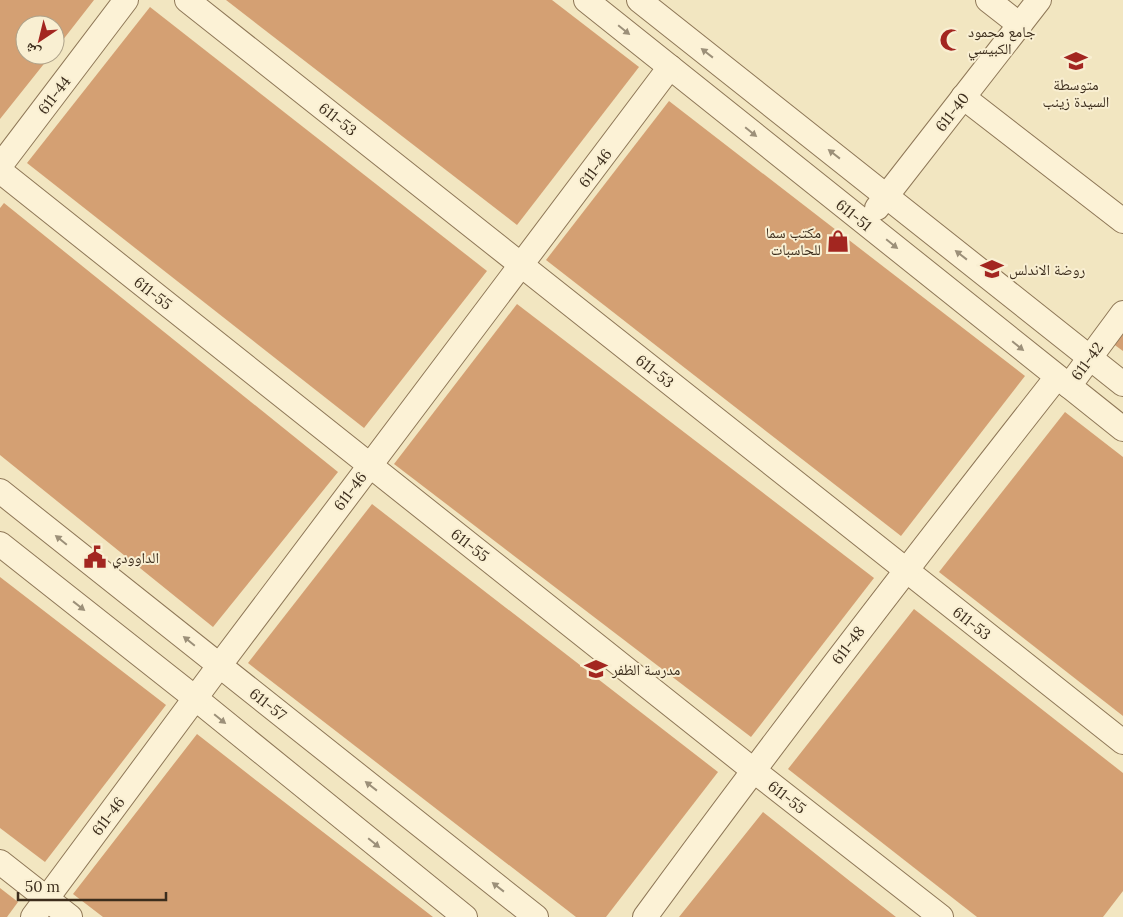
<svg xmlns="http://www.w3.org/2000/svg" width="1123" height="917" font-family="Lora,'Noto Naskh Arabic',serif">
	<rect width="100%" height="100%" fill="#f2e6c1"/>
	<g fill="#d4a073">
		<polygon points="0,0 94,0 55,50 55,25 25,25 25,55 51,55 0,119"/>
		<polygon points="226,0 552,0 639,67 517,225"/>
		<polygon points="150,7 487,271 364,428 27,163"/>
		<polygon points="669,101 1025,376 901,536 546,260"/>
		<polygon points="4,203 338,472 213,627 0,455 0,208"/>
		<polygon points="517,304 874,578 751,737 394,464"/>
		<polygon points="1123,329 1123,351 1112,343"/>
		<polygon points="1065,412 1123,457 1123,716 939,572"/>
		<polygon points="372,504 718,772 606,917 576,917 248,663"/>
		<polygon points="0,577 166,705 45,862 0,828"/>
		<polygon points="914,609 1123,773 1123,891 1103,917 977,917 788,769"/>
		<polygon points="197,734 257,781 433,917 103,917 73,894"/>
		<polygon points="763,812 851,882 896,917 679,917"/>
		<polygon points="0,888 18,902 7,917 0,917"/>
	</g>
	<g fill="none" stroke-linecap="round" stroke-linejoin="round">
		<defs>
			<g id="minor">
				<polyline points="187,0 1123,742"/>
				<polyline points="586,0 1123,429"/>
				<polyline points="639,0 1123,384"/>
				<polyline points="988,0 1020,25"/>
				<polyline points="963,97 1123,221"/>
				<polyline points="0,166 126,0"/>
				<polyline points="0,171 753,770 941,917"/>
				<polyline points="877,208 1039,0"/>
				<polyline points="1069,386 1123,313"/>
				<polyline points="0,491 536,917"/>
				<polyline points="0,544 195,698 465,917"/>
				<polyline points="0,862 70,917"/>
				<polyline points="33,917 219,666 670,67"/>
				<path d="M645 917C779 734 917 555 1057 377"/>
			</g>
		</defs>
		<use href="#minor" stroke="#8e7757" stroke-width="26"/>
		<use href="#minor" stroke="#fcf2d6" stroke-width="24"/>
	</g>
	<defs><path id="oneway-solid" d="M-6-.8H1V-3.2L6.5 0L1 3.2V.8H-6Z" transform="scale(1.25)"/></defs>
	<g fill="#9c9079">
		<use href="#oneway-solid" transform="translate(624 30) rotate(39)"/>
		<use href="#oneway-solid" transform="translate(707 53) rotate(-142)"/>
		<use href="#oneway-solid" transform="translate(751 132) rotate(39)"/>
		<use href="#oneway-solid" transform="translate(834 154) rotate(-142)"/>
		<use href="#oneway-solid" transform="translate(892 244) rotate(39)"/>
		<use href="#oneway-solid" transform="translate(961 255) rotate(-142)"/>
		<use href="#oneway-solid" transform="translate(1018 346) rotate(39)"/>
		<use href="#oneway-solid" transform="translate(61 540) rotate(-141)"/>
		<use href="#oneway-solid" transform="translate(79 606) rotate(38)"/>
		<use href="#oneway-solid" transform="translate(189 641) rotate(-141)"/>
		<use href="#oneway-solid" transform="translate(220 719) rotate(39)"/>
		<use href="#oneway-solid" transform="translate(371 786) rotate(-142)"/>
		<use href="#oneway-solid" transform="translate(374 843) rotate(39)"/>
		<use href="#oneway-solid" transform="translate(498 887) rotate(-142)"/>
	</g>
	<defs>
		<symbol id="mosque-bare" viewBox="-9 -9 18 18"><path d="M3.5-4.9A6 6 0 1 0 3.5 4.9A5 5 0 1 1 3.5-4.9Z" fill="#a32620" stroke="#f9efd2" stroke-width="2.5" paint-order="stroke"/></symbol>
		<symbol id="school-bare" viewBox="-9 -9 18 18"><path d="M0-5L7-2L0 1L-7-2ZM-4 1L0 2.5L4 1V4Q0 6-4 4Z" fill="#a32620" stroke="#f9efd2" stroke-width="2.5" paint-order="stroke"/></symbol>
		<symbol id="shop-bare" viewBox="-9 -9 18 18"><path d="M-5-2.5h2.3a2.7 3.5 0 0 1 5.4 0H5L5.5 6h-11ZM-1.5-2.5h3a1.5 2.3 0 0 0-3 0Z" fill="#a32620" stroke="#f9efd2" stroke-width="2.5" paint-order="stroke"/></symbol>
		<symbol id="civic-bare" viewBox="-9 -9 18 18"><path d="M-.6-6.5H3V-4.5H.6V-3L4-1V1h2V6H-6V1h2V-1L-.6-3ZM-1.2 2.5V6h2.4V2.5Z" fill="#a32620" stroke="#f9efd2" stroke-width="2.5" paint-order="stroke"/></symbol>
	</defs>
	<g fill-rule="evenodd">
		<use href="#mosque-bare" x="935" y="24" width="32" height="32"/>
		<use href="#school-bare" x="1060" y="45" width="32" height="32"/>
		<use href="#shop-bare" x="822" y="225" width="32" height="32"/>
		<use href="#school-bare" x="976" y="253" width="32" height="32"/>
		<use href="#civic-bare" x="79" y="541" width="32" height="32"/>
		<use href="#school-bare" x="580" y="653" width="32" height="32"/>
	</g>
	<g text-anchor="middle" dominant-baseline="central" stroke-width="4" stroke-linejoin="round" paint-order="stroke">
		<g font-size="15" fill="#3c2d1c" stroke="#f9efd2" text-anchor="start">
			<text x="968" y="31">جامع محمود<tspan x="968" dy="17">الكبيسي</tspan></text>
			<text x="1076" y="84" text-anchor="middle">متوسطة<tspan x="1076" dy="17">السيدة زينب</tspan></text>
			<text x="821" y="232" text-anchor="end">مكتب سما<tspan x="821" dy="17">للحاسبات</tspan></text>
			<text x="1009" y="269">روضة الاندلس</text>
			<text x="112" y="557">الداوودي</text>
			<text x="612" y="669">مدرسة الظفر</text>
		</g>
		<g font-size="15" fill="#3c2d1c" stroke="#f9efd2">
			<text transform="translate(54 95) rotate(-53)">611-44</text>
			<text transform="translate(952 112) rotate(-52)">611-40</text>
			<text transform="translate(338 119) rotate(38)">611-53</text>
			<text transform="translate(595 168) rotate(-53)">611-46</text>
			<text transform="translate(854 215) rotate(39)">611-51</text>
			<text transform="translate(153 293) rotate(38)">611-55</text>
			<text transform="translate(1087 361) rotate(-54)">611-42</text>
			<text transform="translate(655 371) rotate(38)">611-53</text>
			<text transform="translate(350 491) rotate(-53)">611-46</text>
			<text transform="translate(470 545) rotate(38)">611-55</text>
			<text transform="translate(972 623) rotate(38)">611-53</text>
			<text transform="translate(848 645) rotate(-53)">611-48</text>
			<text transform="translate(268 704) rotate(38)">611-57</text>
			<text transform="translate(787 797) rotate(38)">611-55</text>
			<text transform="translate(108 816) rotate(-53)">611-46</text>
		</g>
	</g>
	<g transform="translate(40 40) rotate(215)"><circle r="24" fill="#f9efd2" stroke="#ada189"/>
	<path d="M0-4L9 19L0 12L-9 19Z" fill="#a32620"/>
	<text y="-8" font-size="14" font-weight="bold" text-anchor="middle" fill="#3c2d1c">ش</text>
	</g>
	<path d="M18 892v8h148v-8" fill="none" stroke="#3c2d1c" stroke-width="2.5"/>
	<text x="25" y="892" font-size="15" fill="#3c2d1c" stroke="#f9efd2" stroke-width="4" paint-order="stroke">50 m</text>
</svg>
